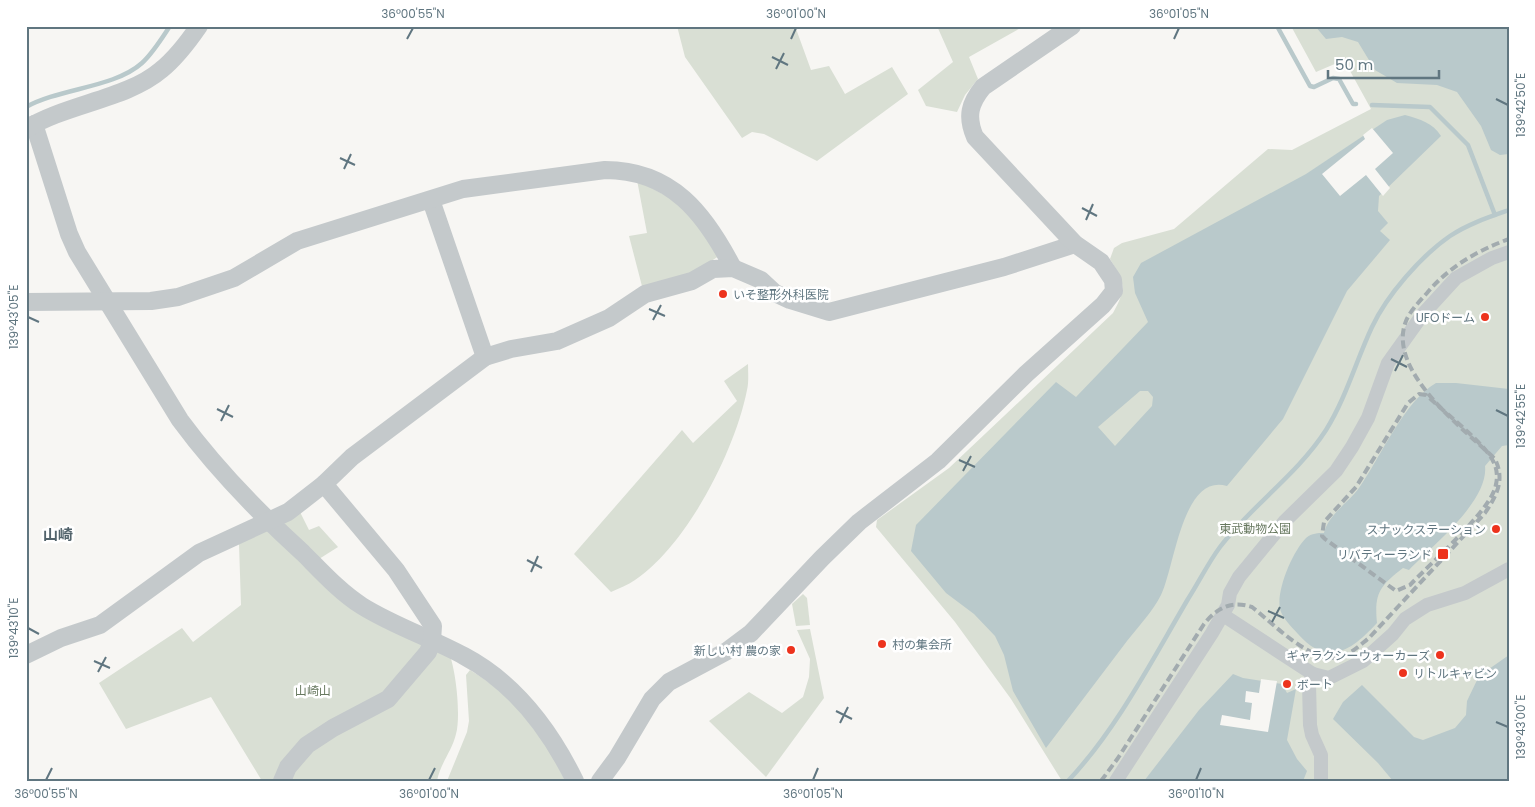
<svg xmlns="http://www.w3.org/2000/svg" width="1535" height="807" font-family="Poppins,'Noto Sans JP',sans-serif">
	<rect width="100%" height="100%" fill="#f7f6f3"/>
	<g fill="#d9dfd4">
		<polygon points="677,26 795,26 811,70 829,66 845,94 892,67 908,94 817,161 764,134 752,132 742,138 685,57"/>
		<polygon points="937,26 1024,26 969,57 978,79 965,95 957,112 926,106 918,90 953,62"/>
		<path d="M1291 26H1509V781H1062L1011 699 955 622 876 527 877 520 949 468 1113 313C1127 287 1125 284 1110 259L1114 248 1122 243 1174 229 1268 149 1292 150 1371 109 1344 60 1316 72Z"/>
		<polygon points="637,180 683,205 719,256 685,278 643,290 629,236 647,233"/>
		<path d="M748 364C748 372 749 382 747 390 735 451 687 545 635 580 628 585 619 588 611 592L574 554 682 430 693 443 737 401 724 381Z"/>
		<polygon points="299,510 309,530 319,526 338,547 319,559 284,527 285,521"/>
		<path d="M263 531H269L326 586 449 653C456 670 461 716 456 734 452 751 440 764 437 781H262L211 697 126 729 99 683 182 628 193 642 241 605 239 544Z"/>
		<polygon points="803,594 807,598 810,625 796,626 792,604"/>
		<polygon points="810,629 824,698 766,777 709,721 749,692 782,713 803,697 809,677 810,659 797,630"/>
		<path d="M470 670C513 695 545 736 565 781H447L467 732 469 721 466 675Z"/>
	</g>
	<g fill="#b9c9cb" fill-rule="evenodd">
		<polygon points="1315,26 1509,26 1509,154 1500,155 1491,150 1481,126 1457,92 1437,85 1397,83 1375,70 1358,42 1342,37 1326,39"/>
		<path d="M1405 115C1420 119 1433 123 1441 136L1379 196 1378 211 1388 223 1380 231 1390 240 1347 291 1283 419 1227 486C1182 473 1175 567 1161 595 1153 611 1138 627 1127 641 1100 677 1073 712 1046 748L1013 691 1004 655 995 636 974 614 946 593 911 551 916 525 1056 382 1076 397 1148 322 1135 293 1133 277 1141 263 1306 174 1387 120ZM1140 391H1148L1153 397 1152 406 1115 446 1098 427Z"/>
		<path d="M1436 383H1456L1509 389V445L1502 446 1485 466C1489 501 1432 546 1409 570L1403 568C1380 586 1374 593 1377 623 1352 650 1328 668 1298 634 1292 627 1282 618 1280 609 1276 590 1293 551 1306 538 1312 533 1318 533 1324 533 1328 515 1349 502 1359 488 1380 458 1405 400 1436 383Z"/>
		<polygon points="1509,655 1508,781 1393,781 1378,763 1333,719 1343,702 1362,685 1414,737 1423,740 1455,728 1466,715 1467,701 1479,676"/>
		<polygon points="1233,674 1243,678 1282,684 1287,693 1296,689 1287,740 1297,759 1307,771 1303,781 1144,781 1199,710"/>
	</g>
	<g fill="#f7f6f3">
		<polygon points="1372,128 1393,153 1375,169 1390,188 1383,196 1366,175 1340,196 1322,174 1365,139 1363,135"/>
		<polygon points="1261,679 1277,681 1268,732 1220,725 1222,715 1250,720 1252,703 1245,702 1246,691 1259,693"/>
	</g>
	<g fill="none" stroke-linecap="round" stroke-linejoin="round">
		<g stroke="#b9c9cb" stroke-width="4.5">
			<polyline points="1277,26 1310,86 1314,87 1333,78 1339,79 1353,104 1356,104"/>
			<polyline points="1372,105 1430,107 1468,145 1495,215"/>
			<path d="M26 107C60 88 114 88 142 63 153 53 162 38 170 26"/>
			<path d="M1068 781C1117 729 1152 660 1188 599 1199 582 1208 563 1220 547 1252 505 1297 475 1326 430 1346 398 1356 361 1372 327 1387 295 1421 256 1450 236 1468 224 1489 217 1509 210"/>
		</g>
		<g stroke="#c4c9cb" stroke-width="14">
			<polyline points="1223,615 1313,674 1329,678 1363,661 1393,634 1405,619 1427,605 1465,593 1509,569"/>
			<polyline points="1313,674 1309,684 1310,725 1312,735 1321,755 1321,781"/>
			<polyline points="1116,781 1212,633 1228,605 1230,593 1239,577 1285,521 1336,471 1352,447 1368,418 1388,363 1423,314 1456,278 1492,258 1509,252"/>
		</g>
		<g stroke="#c4c9cb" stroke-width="18">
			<path d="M34 124 69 234 77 252 180 420C216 469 258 512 303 553 321 571 340 592 362 606 394 626 431 638 464 656 515 683 550 730 575 781"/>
			<path d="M26 129C66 104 127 99 161 70 176 58 188 42 199 26"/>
			<polyline points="431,200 485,357"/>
			<path d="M26 302 151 301 178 297 234 278 297 241 463 189 605 170C672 170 705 214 733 268"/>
			<polyline points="26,655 61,638 100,625 199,553 288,512 324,484 352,457 485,357 511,349 557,341 609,318 645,294 692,281 713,269 733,268 761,280 775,293 790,300 829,312 1004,267 1075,244"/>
			<polyline points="282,781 288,767 307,745 333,728 388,699 428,652 432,641 433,626 396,570 324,484"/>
			<path d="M600 781 617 758 652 699 669 682 727 651 751 633 822 558 859 522 938 461 1026 374 1103 305 1114 291 1113 280 1101 262 1075 244 975 137C966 116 970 103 983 87L1072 26"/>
		</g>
		<g stroke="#a2abaf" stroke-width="4" stroke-dasharray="8 4" stroke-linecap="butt">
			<path d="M1419 394 1426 395 1434 402C1449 416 1485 444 1493 461 1498 470 1498 481 1494 491 1484 516 1431 563 1410 585L1396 591 1325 539 1322 536 1324 522 1356 487 1408 403Z"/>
			<path d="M1101 781 1118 758 1204 624C1217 608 1231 600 1252 607 1274 624 1311 664 1340 657 1351 654 1360 645 1369 638L1485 513C1497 495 1505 480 1495 459 1464 429 1386 371 1406 321 1410 311 1419 302 1427 293 1449 267 1476 251 1509 239"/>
		</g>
	</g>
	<path fill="none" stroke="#607680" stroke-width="2" d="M407 39 413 28M791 39 796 28M1174 39 1179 28M772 57 788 65M776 69 784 53M1496 99 1508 105M340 158 355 165M344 169 351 154M1082 208 1097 216M1086 220 1093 204M649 309 665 316M28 317 39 322M653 320 661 305M1391 359 1407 367M1395 371 1403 355M217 409 233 417M1496 410 1508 416M221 421 229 405M959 460 975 467M963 471 971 456M527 560 542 568M531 572 538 556M1268 611 1284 618M1272 622 1280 607M28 628 39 634M94 661 110 668M98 672 106 657M836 711 852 719M1496 722 1508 727M840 723 848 707M46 780 52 768M429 780 435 768M813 780 818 768M1196 780 1201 768"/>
	<g fill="#ed331d" stroke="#fff" stroke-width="2">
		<circle cx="723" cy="294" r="5"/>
		<circle cx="1485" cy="317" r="5"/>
		<circle cx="1496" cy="529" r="5"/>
		<rect x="1437" y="548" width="12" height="12" rx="2.5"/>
		<circle cx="882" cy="644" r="5"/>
		<circle cx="791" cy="650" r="5"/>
		<circle cx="1440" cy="655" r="5"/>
		<circle cx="1403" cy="673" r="5"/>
		<circle cx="1287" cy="684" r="5"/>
	</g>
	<g text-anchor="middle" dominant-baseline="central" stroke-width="5" stroke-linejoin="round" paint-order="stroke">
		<g font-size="12" fill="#607680" stroke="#fff" text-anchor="end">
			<text x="733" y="294" text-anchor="start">いそ整形外科医院</text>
			<text x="1475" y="317">UFOドーム</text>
			<text x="1486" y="529">スナックステーション</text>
			<text x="1432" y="554">リバティーランド</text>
			<text x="892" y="644" text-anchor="start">村の集会所</text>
			<text x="781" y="650">新しい村 農の家</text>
			<text x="1430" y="655">ギャラクシーウォーカーズ</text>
			<text x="1413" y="673" text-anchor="start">リトルキャビン</text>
			<text x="1297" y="684" text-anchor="start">ボート</text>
		</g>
		<g font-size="12" fill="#67785f" stroke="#fff">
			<text x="1255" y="528">東武動物公園</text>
			<text x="313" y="690">山崎山</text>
		</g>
		<g font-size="15" font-weight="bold" fill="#52636b" stroke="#fff">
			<text x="58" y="534">山崎</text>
		</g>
	</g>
	<rect width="1535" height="807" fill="none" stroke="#ffffff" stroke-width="55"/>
	<path d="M1328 70v8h111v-8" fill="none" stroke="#607680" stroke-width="2.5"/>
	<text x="1335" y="70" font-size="15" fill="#607680" stroke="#ffffff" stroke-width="4" paint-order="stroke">50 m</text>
	<rect x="28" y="28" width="1480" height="752" fill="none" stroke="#607680" stroke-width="2"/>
	<g font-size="12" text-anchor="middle" fill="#607680">
		<text x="413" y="18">36°00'55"N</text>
		<text x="796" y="18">36°01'00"N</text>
		<text x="1179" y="18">36°01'05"N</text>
		<text transform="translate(1521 105) rotate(-90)" y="4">139°42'50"E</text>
		<text transform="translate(14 317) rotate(-90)" y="4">139°43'05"E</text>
		<text transform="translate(1521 416) rotate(-90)" y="4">139°42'55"E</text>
		<text transform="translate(14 628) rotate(-90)" y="4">139°43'10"E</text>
		<text transform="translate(1521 727) rotate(-90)" y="4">139°43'00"E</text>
		<text x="46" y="798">36°00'55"N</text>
		<text x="429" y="798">36°01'00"N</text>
		<text x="813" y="798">36°01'05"N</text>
		<text x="1196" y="798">36°01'10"N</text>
	</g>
</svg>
